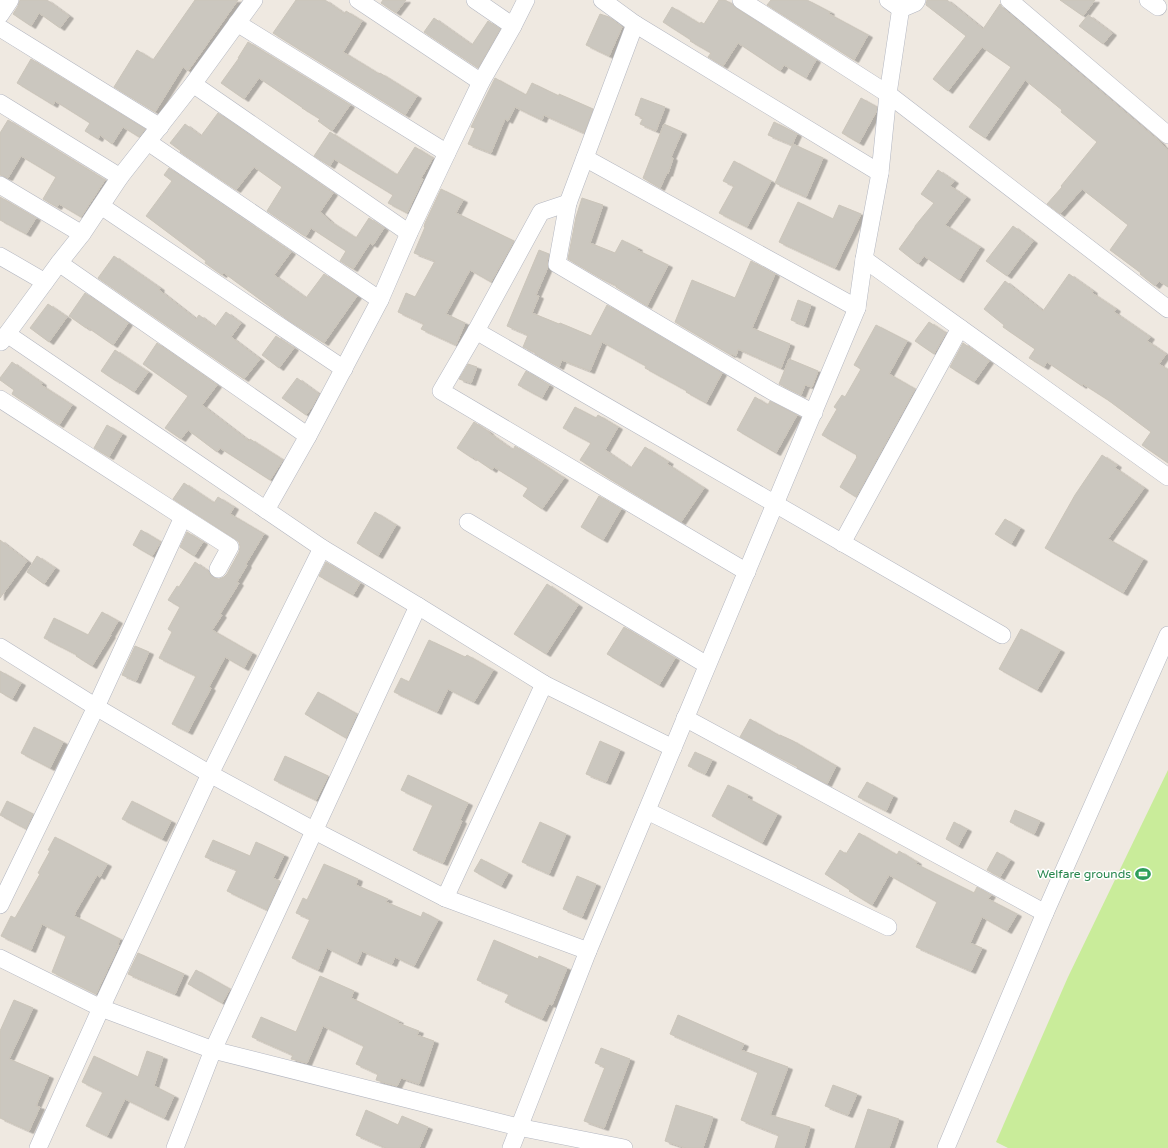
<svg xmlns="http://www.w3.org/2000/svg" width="1168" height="1148" font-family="'Varela Round',sans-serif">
	<defs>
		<filter id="shadow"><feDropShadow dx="4.5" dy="2.5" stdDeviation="0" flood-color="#0004"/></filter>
	</defs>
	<rect width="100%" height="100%" fill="#efe9e1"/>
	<polygon fill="#c9ec9a" points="1168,770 1168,1148 1008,1148 996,1142 1068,977"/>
	<g fill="#cbc7bf" stroke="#cbc5ba" filter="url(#shadow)">
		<polygon points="20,0 47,0 69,16 60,28 39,13 31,26 13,14 18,6"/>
		<polygon points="195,0 238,0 188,71 183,67 155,112 114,87 137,50 153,60"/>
		<polygon points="296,0 325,0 345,14 346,11 362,21 343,52 379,74 380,73 417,96 405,115 273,33"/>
		<polygon points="383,0 406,0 396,13 381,3"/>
		<polygon points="719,0 725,0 732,4 736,8 816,60 806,78 784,65 780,71 738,43 723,66 708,57 711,53 690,41 691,40 663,22 672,7 700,24 701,22 704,24"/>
		<polygon points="771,0 807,0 830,12 829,14 868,35 854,60 767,5"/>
		<polygon points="927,0 947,0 983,29 1000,4 1003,8 1161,143 1161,144 1168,150 1168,287 1159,281 1155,286 1140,274 1141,273 1110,250 1128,225 1082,189 1060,214 1047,204 1062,187 1061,186 1097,142 1061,112 1062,110 1025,80 985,138 969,127 1011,67 982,47 948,91 933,79 966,36 926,5"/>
		<polygon points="1060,0 1095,0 1083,16"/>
		<polygon points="600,14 609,17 622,27 609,56 586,45"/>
		<polygon points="1088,15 1112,33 1103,44 1079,26"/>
		<polygon points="434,18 472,45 488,21 500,29 478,68 424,32"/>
		<polygon points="248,42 350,105 332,131 318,121 320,119 302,108 303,108 259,78 244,99 221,83 239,58 238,58"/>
		<polygon points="31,59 145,129 139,137 123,127 112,144 100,135 98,139 85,131 90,123 55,101 53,105 17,83"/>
		<polygon points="495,78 526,95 532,83 559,96 559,94 593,109 584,133 544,115 542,120 515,107 508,121 505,119 491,153 468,144 475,128 471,127"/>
		<polygon points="641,98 665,107 656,131 640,124 643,118 635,115"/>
		<polygon points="861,98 877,107 876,112 859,143 842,133"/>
		<polygon points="218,113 333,193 320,212 331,222 356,238 369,218 384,228 373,245 370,243 353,269 340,261 346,251 311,228 306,236 303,235 267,211 282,187 254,167 236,190 180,152 181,151 170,143 185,124 201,136"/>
		<polygon points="8,120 105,180 81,217 59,204 57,207 43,199 56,177 21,156 8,178 0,175 0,133"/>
		<polygon points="774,122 786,128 797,134 792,145 768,135"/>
		<polygon points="664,124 682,132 671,157 673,158 668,174 667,173 660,188 643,178"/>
		<polygon points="330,132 397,175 415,147 433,158 421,178 423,179 407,213 388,203 393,195 334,159 330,166 314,156"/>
		<polygon points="793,144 823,158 806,197 775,183"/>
		<polygon points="734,161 771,181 747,227 719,213 734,186 723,181"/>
		<polygon points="169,168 291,252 274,275 306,298 324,274 357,296 324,343 288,320 224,273 222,275 205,263 206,261 146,216 172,181 164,175"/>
		<polygon points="938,170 954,181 950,186 966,197 945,225 980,247 959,280 924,256 918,264 899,249 915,227 915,226 934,203 921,194"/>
		<polygon points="441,189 463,200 456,213 514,241 491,282 470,270 446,314 465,323 456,345 421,329 424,324 398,312 406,293 415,297 435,261 414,253 425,227 424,227 425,223"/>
		<polygon points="0,197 36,218 26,234 0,220"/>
		<polygon points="582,198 603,205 590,243 615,253 622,240 638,248 637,250 668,265 647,306 616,287 617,286 602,279 568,259 576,217"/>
		<polygon points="798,202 833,219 839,205 861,214 835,268 779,242"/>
		<polygon points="1013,226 1033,241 1007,276 986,261"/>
		<polygon points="539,250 549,254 547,262 548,267 536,295 539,296 532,313 559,324 560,323 591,336 607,305 722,373 706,403 686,392 687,391 645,368 646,366 602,342 590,371 562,360 559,367 535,354 536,353 523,347 528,335 507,326"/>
		<polygon points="114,256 160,288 159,290 196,319 199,315 215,327 226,312 241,323 231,337 260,359 244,379 98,278"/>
		<polygon points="751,261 775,274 752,328 790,344 781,368 738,349 736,356 732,354 731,355 675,322 692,280 735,298"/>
		<polygon points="1069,274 1093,291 1092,293 1116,309 1114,312 1150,337 1147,341 1166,354 1159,364 1168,370 1168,463 1142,445 1151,432 1108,400 1083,384 1082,386 1047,362 1044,367 1029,358 1035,349 1003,327 1004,325 984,309 1005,281 1043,311"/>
		<polygon points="85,293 128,323 113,345 87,327 86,328 69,316"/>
		<polygon points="798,300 811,305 804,325 791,320"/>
		<polygon points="48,304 67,317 49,342 30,328"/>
		<polygon points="929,322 946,333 934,354 915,341"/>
		<polygon points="876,325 907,341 889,374 915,389 856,497 840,487 857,457 856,456 857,455 822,435 837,409 834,407 842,395 845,397 861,369 854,365"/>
		<polygon points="276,336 294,348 279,368 262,355"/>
		<polygon points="157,343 217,385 202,405 249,441 250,439 283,460 270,480 220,448 217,452 188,430 181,439 165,428 188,396 143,364"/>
		<polygon points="963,343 989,361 974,382 950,367"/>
		<polygon points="115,350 148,372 134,392 116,380 116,381 101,371"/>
		<polygon points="789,359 818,371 812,387 805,385 801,395 779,384"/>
		<polygon points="12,362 42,383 41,385 72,405 59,425 12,394 14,390 0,380 0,378"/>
		<polygon points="468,364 477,367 471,383 459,379"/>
		<polygon points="526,371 549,385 542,398 518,385"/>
		<polygon points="297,378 319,394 312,407 306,415 282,398"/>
		<polygon points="755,397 768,405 770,401 797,415 776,453 737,430"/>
		<polygon points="575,407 596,418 598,415 618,427 605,450 631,468 645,447 669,462 667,464 704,488 681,522 610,479 580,460 591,443 563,428"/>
		<polygon points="474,422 489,432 489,433 513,450 515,446 564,478 542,509 523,496 528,488 494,467 492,470 473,457 472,458 457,448"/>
		<polygon points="107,425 122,434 109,457 94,448"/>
		<polygon points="1102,455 1117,465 1115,468 1144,488 1108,539 1143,559 1123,593 1045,548 1075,495"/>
		<polygon points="184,483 214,503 218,497 234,507 230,514 264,534 246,564 247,565 237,582 239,583 220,614 222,615 212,630 252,653 244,668 225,657 209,687 211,688 188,732 172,724 196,676 159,658 172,632 168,629 180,607 168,600 177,586 179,587 195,562 208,571 210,575 214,578 219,579 224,577 227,574 239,552 240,547 239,542 235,539 173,499"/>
		<polygon points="599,496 621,509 603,540 581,527"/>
		<polygon points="375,512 396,525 378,556 357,543"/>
		<polygon points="1005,519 1020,528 1011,544 995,534"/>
		<polygon points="141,530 161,542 152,556 133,545"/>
		<polygon points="187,532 203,542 194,556 180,547"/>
		<polygon points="0,540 27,561 0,598"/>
		<polygon points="37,556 55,568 44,584 27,572"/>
		<polygon points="326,562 360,583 353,595 319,576"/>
		<polygon points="547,584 578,605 546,654 514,634"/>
		<polygon points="102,612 118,621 110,635 111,635 92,666 76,656 77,655 44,638 54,618 88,635"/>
		<polygon points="624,627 675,658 659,685 607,654"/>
		<polygon points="1021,629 1060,650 1037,690 999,669"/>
		<polygon points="429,640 465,657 467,655 493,670 474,702 448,689 437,712 394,692 401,678 409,682"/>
		<polygon points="135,646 149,652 136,681 122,675"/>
		<polygon points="0,671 21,683 12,699 0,692"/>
		<polygon points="318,692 357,714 346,738 305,714"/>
		<polygon points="750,719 780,736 780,735 793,741 836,766 827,784 797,768 798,767 740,737"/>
		<polygon points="34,727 63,742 50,768 21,753"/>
		<polygon points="600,741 620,750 606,782 586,774"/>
		<polygon points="695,752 712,760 705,774 688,766"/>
		<polygon points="285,756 328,776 316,800 274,780"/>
		<polygon points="408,775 468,803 460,820 462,821 443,863 413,850 433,805 401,790"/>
		<polygon points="867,782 893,796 886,811 858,797"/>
		<polygon points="728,785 748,795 747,798 777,814 762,843 712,816"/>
		<polygon points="7,801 33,814 26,829 0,815"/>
		<polygon points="132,801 171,821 162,839 122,819"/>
		<polygon points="1015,810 1040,821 1034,834 1010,822"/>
		<polygon points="540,822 566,834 549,874 522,862"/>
		<polygon points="954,822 967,829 958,846 946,839"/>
		<polygon points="859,833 897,855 899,851 917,862 916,864 974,893 977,887 991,895 988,899 1017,914 1007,931 982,917 970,943 982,948 971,971 916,947 937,902 889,875 872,905 849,891 850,890 825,874 840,850 846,854"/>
		<polygon points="55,837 107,864 100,877 97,875 75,913 76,914 74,916 120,939 118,944 119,945 96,994 52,972 66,936 42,924 31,950 1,936 11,916 15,918 40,874 38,873 50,851 48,850"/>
		<polygon points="213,840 250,856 256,842 284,855 273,878 280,881 267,910 227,891 237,870 205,857"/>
		<polygon points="997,852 1010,860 1000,877 987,870"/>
		<polygon points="481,859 508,873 501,886 474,871"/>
		<polygon points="324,864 358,879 356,885 388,899 386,902 421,917 423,912 438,920 414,966 395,957 392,964 362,951 357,963 327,948 318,970 292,958 310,919 296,913 303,898 307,900"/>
		<polygon points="577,876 596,884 582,917 563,909"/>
		<polygon points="494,940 538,959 539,956 567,968 552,1005 549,1004 542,1019 505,1002 509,994 477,980"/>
		<polygon points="138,953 184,974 175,994 128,974"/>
		<polygon points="196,970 230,989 222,1003 188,984"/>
		<polygon points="320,976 354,991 351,998 399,1021 398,1023 419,1031 417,1035 434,1041 419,1084 401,1078 397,1086 376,1080 378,1074 356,1064 364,1046 323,1026 307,1063 291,1059 293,1055 252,1037 261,1017 296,1032"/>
		<polygon points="14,1000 33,1008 9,1059 49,1076 36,1106 40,1107 29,1131 0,1118 0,1031"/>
		<polygon points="678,1015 744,1044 741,1050 788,1067 770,1115 810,1127 804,1148 775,1148 779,1135 741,1120 758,1072 670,1034"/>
		<polygon points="601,1048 630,1059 604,1128 584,1121 605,1067 595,1063"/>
		<polygon points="147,1051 163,1057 154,1086 174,1096 164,1118 125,1099 107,1136 86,1126 103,1092 82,1082 94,1056 138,1077"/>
		<polygon points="833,1085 857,1094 848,1115 825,1106"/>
		<polygon points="676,1105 713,1117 703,1148 686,1148 665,1141"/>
		<polygon points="868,1109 899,1119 889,1148 855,1148"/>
		<polygon points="366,1110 398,1125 402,1116 428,1127 419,1148 386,1148 356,1135"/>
	</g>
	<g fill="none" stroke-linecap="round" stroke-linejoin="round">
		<defs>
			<g id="street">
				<polyline points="358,0 481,82"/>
				<polyline points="475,0 513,26"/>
				<polyline points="602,0 635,24 880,173"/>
				<polyline points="741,0 888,94 1168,309"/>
				<polyline points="888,0 901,9 915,3 917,0"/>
				<polyline points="1009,0 1168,135"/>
				<polyline points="1148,0 1158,7"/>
				<polyline points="0,15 10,0"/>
				<polyline points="237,23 447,153"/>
				<polyline points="635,24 568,203 557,264 773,392 814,413"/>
				<polyline points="0,28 160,127"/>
				<polyline points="193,84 409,233"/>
				<polyline points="0,103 120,177"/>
				<polyline points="148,142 380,300"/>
				<polyline points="585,158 857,308"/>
				<polyline points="0,185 82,234"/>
				<polyline points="568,203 541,212 476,331 441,391 747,572"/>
				<polyline points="101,206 344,369"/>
				<polyline points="0,256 45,282"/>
				<polyline points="864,259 1168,477"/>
				<polyline points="59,263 308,436"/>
				<polyline points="476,331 1002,635"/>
				<polyline points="7,334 322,548 418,606 544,684 673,748"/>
				<polyline points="1,342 59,263 82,234 120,177 193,84 254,0"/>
				<polyline points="0,399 183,517 230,547 218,569"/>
				<polyline points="266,510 308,436 380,300 409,233 447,153 481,82 513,26 526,0"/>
				<polyline points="468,522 707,665"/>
				<polyline points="842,543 960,328"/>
				<polyline points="0,647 96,707 210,774 315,831 445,898 588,951"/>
				<polyline points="685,718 1045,913"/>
				<polyline points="647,811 888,927"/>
				<polyline points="445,898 544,684"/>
				<polyline points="0,905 96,707 183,517"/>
				<polyline points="0,958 101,1008 213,1050 518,1127 624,1148"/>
				<polyline points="38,1148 101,1008 210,774 322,548"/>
				<polyline points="175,1148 213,1050 418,606"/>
				<polyline points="511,1148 588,951 857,308 864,259 880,173 888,94 902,0"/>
				<polyline points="946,1148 1045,913 1168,635"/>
			</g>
		</defs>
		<use href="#street" stroke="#b4b7c1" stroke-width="18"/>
		<use href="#street" stroke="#fff" stroke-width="17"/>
	</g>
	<defs>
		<symbol id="stadium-bare" viewBox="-9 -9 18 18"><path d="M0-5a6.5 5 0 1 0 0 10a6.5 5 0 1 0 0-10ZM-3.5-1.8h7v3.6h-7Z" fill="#2e9e5b" stroke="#fff" stroke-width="2.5" paint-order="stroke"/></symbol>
	</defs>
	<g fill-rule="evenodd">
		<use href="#stadium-bare" x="1132" y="863" width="22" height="22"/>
	</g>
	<g text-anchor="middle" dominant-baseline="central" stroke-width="3" stroke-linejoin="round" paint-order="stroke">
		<g font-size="12" fill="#27864d" stroke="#fff" text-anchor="end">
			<text x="1131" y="874">Welfare grounds</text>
		</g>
	</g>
</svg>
